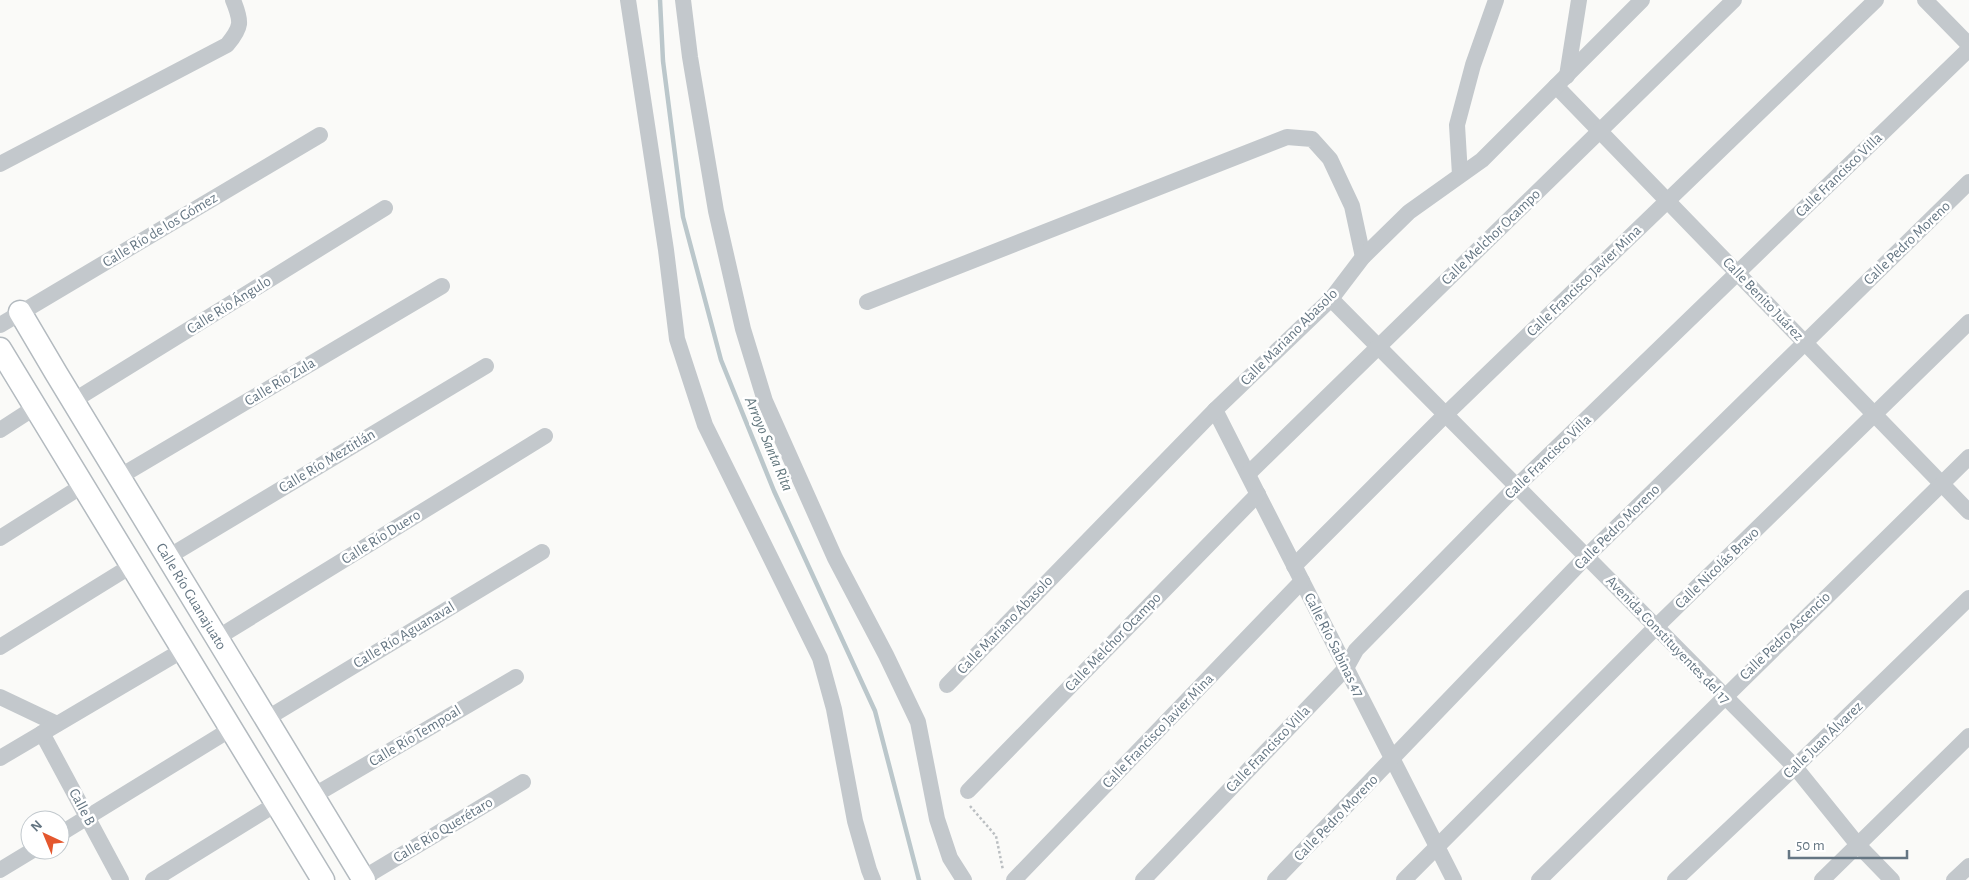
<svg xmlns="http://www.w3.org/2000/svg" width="1969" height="880" font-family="'Alegreya Sans',sans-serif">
	<rect width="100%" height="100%" fill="#fafaf8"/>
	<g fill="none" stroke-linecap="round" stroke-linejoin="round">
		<polyline stroke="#bbc7cb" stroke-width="4.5" points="660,0 663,61 683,217 721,360 774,491 875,711 919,880"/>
		<defs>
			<g id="secondary">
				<path id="s1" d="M20 312 56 373 364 880"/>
				<polyline points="0,349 323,880"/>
			</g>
		</defs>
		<use href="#secondary" stroke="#b3babf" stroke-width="25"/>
		<polyline stroke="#bbbfc2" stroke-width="2.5" stroke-dasharray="2.5 2.5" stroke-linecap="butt" points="970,806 996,836 1003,870"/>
		<g stroke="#c3c8cc" stroke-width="16">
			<polyline points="628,0 666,250 677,339 705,425 820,658 834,709 855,821 869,870 873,880"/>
			<polyline points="683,0 690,57 716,211 743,329 765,401 835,558 886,655 918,722 937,819 950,858 964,880"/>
			<polyline points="1925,0 1969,45"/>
			<polyline points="1567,76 1579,0"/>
			<polyline points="1556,86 1969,512"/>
			<path d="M0 164 227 45C242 27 242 22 233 0"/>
			<polyline points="1460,175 1457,125 1473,65 1496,0"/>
			<polyline points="1331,299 1795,767 1858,845 1892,880"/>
			<polyline points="867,302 1287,137 1312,139 1330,159 1352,206 1363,257"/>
			<polyline points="0,325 320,135"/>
			<polyline points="73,401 385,208"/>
			<polyline points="1215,410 1454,880"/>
			<polyline points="0,430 34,408"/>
			<polyline points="1248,474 1734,0"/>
			<polyline points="119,477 442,286"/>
			<polyline points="0,538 82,486"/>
			<polyline points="168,557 486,366"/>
			<polyline points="1294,566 1446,414 1876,0"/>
			<polyline points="217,638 545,436"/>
			<polyline points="0,647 131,566"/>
			<polyline points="947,685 1215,410 1331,299 1363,257 1409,212 1482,160 1642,0"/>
			<polyline points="0,697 57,724"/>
			<polyline points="266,719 542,552"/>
			<polyline points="42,733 121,880"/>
			<polyline points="0,758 183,650"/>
			<polyline points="968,791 1258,494"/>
			<polyline points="313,796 516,677"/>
			<polyline points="60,834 231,729"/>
			<polyline points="0,870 33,850"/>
			<polyline points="363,878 523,782"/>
			<polyline points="153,880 276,804"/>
			<polyline points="1014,880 1302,581"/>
			<polyline points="1143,880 1346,668 1356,650 1517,486 1969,49"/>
			<polyline points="1275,880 1586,557 1969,182"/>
			<polyline points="1404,880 1656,627 1969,322"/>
			<polyline points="1539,880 1969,457"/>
			<polyline points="1675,880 1795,767 1969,598"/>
			<polyline points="1822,880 1969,736"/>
			<polyline points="1954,880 1969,866"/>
		</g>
		<use href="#secondary" stroke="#fff" stroke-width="22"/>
	</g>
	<g text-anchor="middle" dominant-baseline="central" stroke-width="5" stroke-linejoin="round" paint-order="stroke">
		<g font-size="15" fill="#657683" stroke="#fff">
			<text transform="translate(1839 175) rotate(-44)">Calle Francisco Villa</text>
			<text transform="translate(160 230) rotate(-31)">Calle Río de los Gómez</text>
			<text transform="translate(1491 237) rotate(-44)">Calle Melchor Ocampo</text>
			<text transform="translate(1907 243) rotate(-44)">Calle Pedro Moreno</text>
			<text transform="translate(1584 281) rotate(-44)">Calle Francisco Javier Mina</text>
			<text transform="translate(1763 299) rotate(46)">Calle Benito Juárez</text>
			<text transform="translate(229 305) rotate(-32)">Calle Río Ángulo</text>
			<text transform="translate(1289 337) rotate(-45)">Calle Mariano Abasolo</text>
			<text transform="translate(280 382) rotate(-31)">Calle Río Zula</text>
			<text transform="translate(1548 457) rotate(-44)">Calle Francisco Villa</text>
			<text transform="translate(327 461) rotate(-31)">Calle Río Meztitlán</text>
			<text transform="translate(1617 527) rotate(-45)">Calle Pedro Moreno</text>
			<text transform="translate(381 537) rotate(-32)">Calle Río Duero</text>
			<text transform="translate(1717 568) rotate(-44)">Calle Nicolás Bravo</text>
			<text stroke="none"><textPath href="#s1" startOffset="332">Calle Río Guanajuato</textPath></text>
			<text transform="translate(1005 625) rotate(-46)">Calle Mariano Abasolo</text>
			<text transform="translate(404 635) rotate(-31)">Calle Río Aguanaval</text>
			<text transform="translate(1785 636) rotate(-44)">Calle Pedro Ascencio</text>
			<text transform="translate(1668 640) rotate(46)">Avenida Constituyentes del 17</text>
			<text transform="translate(1113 642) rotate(-46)">Calle Melchor Ocampo</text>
			<text transform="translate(1334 645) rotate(63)">Calle Río Sabinas 47</text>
			<text transform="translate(1158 731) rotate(-46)">Calle Francisco Javier Mina</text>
			<text transform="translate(415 736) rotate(-31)">Calle Río Tempoal</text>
			<text transform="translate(1823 740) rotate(-44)">Calle Juan Álvarez</text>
			<text transform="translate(1268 749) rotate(-46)">Calle Francisco Villa</text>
			<text transform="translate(82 807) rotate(62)">Calle B</text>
			<text transform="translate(1336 818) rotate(-46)">Calle Pedro Moreno</text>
			<text transform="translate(443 830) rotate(-31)">Calle Río Querétaro</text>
		</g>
		<g font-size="16" font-style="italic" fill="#60757c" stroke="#fff">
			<text transform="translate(769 444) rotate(67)">Arroyo Santa Rita</text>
		</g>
	</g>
	<g transform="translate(45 835) rotate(316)"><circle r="24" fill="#ffffff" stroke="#c1c8cd"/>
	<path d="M0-4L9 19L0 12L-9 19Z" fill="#e4572e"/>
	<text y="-8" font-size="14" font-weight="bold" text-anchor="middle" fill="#657683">N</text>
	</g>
	<path d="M1789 850v8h118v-8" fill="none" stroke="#657683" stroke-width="2.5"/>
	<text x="1796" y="850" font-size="15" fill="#657683" stroke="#ffffff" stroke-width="4" paint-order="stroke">50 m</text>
</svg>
